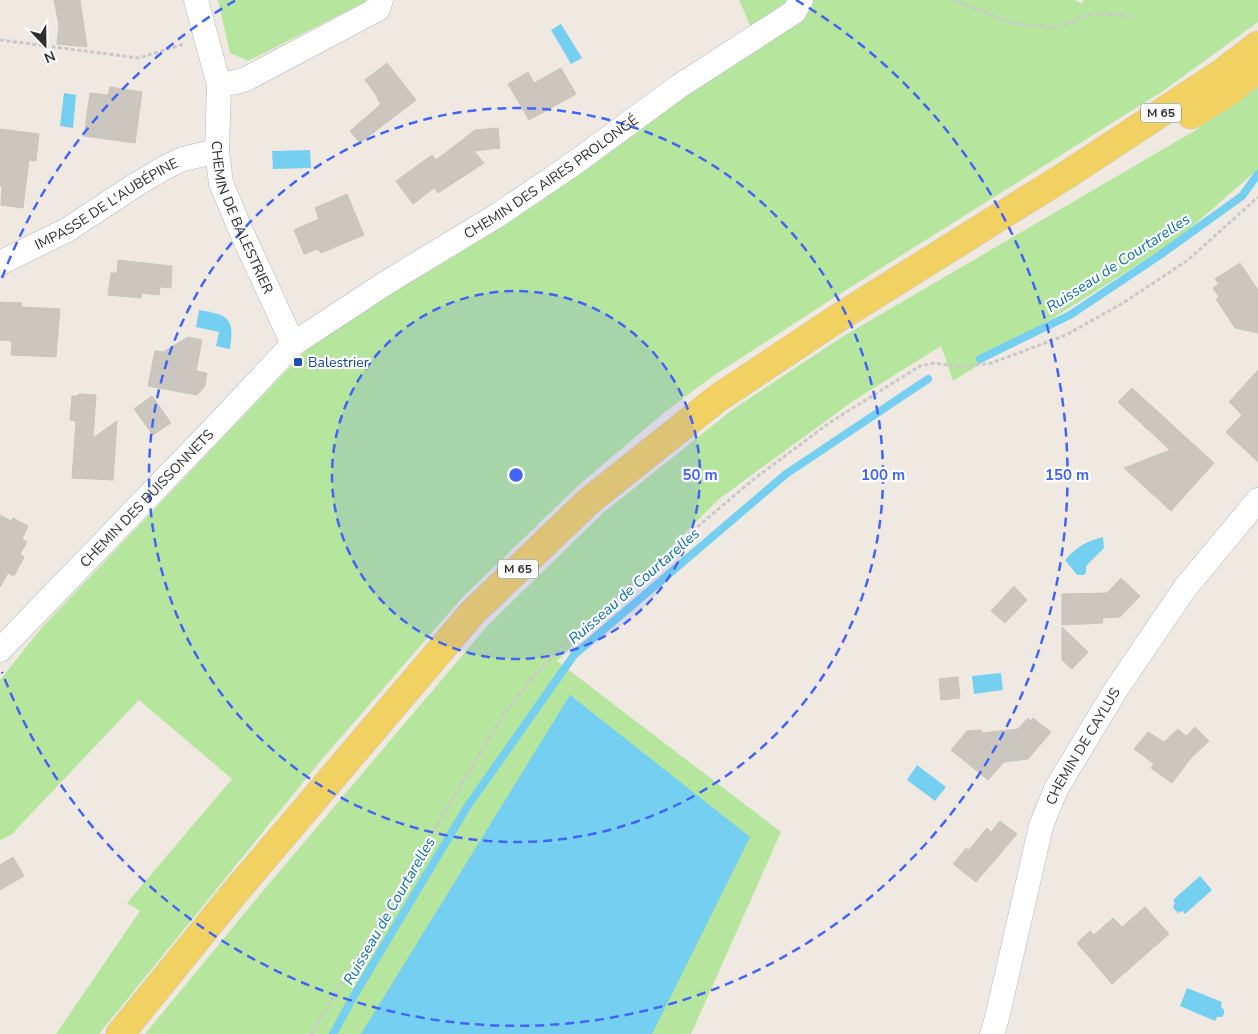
<svg xmlns="http://www.w3.org/2000/svg" width="1258" height="1034" font-family="'Nunito Sans',sans-serif">
	<rect width="100%" height="100%" fill="#efe9e1"/>
	<g fill="#b6e59e">
		<polygon points="218,0 366,0 365,2 248,61 230,53"/>
		<polygon points="739,0 801,0 755,37"/>
		<polygon points="809,0 1075,0 1082,4 1084,0 1258,0 1258,22 1163,91 835,297 716,374 666,411 580,484 462,598 322,759 99,1034 56,1034 140,911 127,903 232,779 139,700 11,835 0,840 0,680 43,626 310,346"/>
		<polygon points="1258,82 1258,169 1177,240 953,381 941,346 853,401 719,499 557,661 781,832 691,1034 145,1034 257,898 488,625 603,513 732,410 842,337 1196,130"/>
	</g>
	<g fill="#75cff0">
		<polygon points="561,24 582,58 571,64 551,30"/>
		<polygon points="64,93 76,95 73,128 60,126"/>
		<polygon points="310,150 311,168 273,169 272,151"/>
		<path d="M199 310C228 315 235 317 230 349L216 346 219 332 196 327Z"/>
		<path d="M1103 537 1104 548 1086 566V573L1084 575H1077L1065 560C1078 546 1085 542 1103 537Z"/>
		<polygon points="1001,673 1003,690 974,694 972,676"/>
		<polygon points="570,695 750,837 652,1034 361,1034"/>
		<polygon points="917,765 946,787 935,801 907,780"/>
		<polygon points="1200,876 1212,890 1185,914 1183,911 1178,913 1174,909 1173,906 1175,903 1173,900"/>
		<polygon points="1187,988 1222,1002 1221,1007 1224,1010 1224,1014 1222,1017 1217,1017 1215,1021 1180,1006"/>
	</g>
	<g fill="none" stroke-linecap="round" stroke-linejoin="round">
		<g stroke="#75cff0" stroke-width="8">
			<polyline points="980,359 1070,315 1160,255 1242,196 1258,174"/>
			<polyline points="333,1034 355,994 467,807 574,655 786,474 928,379"/>
		</g>
	</g>
	<g fill="#cbc7bf" stroke="#cbc5ba">
		<polygon points="54,0 80,0 87,47 57,44 59,25"/>
		<polygon points="387,63 416,100 360,143 350,131 381,104 377,99 378,98 365,80"/>
		<polygon points="561,68 576,94 529,120 508,84 528,72 534,83"/>
		<polygon points="110,87 142,92 135,143 84,136 90,93 108,95"/>
		<polygon points="498,128 500,148 474,151 484,163 438,193 434,188 413,204 396,181 432,155 436,160 475,130"/>
		<polygon points="0,129 39,134 36,161 29,160 23,208 1,205 2,186 0,186"/>
		<polygon points="347,194 364,235 321,253 318,249 304,254 294,230 319,219 315,208"/>
		<polygon points="118,260 172,266 171,288 160,287 159,295 142,293 141,298 108,295 111,273 117,273"/>
		<polygon points="1240,263 1258,290 1258,333 1235,328 1216,299 1219,297 1213,288 1219,284 1215,279"/>
		<polygon points="0,302 22,303 21,307 60,309 56,357 11,355 12,341 0,340"/>
		<polygon points="188,337 202,340 196,371 207,373 205,386 197,395 148,386 155,351 163,352"/>
		<polygon points="1258,370 1258,462 1226,432 1242,415 1229,402"/>
		<polygon points="1132,388 1214,463 1171,511 1124,468 1170,450 1118,402"/>
		<polygon points="79,394 96,395 93,438 117,421 113,480 72,478 76,421 70,420 72,396 78,396"/>
		<polygon points="152,396 171,423 153,435 134,409"/>
		<polygon points="0,515 11,521 13,518 28,526 22,539 27,542 20,554 24,557 14,576 8,573 0,587"/>
		<polygon points="1121,578 1140,596 1120,617 1102,618 1103,623 1062,625 1062,594 1107,593"/>
		<polygon points="1014,586 1027,600 1005,623 991,611"/>
		<polygon points="1062,627 1088,652 1072,669 1062,660"/>
		<polygon points="958,677 960,698 941,700 939,679"/>
		<polygon points="1028,718 1030,721 1033,718 1051,732 1028,759 1004,762 988,780 951,750 967,731 981,730 981,733 1018,729"/>
		<polygon points="1195,727 1209,741 1191,758 1172,783 1151,768 1154,764 1134,749 1148,732 1164,742 1178,729 1186,736"/>
		<polygon points="1000,821 1017,834 976,882 953,864 966,848 969,850 987,828 991,832"/>
		<polygon points="13,857 24,876 0,890 0,865"/>
		<polygon points="1145,907 1169,934 1112,984 1077,943 1090,931 1094,935 1113,918 1122,927"/>
	</g>
	<g fill="none" stroke-linecap="round" stroke-linejoin="round">
		<defs>
			<g id="street">
				<path id="s1" d="M196 0 219 85 217 151 221 183 241 231 293 344"/>
				<polyline points="219,85 236,82 246,79 378,9 381,0"/>
				<path id="s2" d="M0 263 67 230 137 184 166 167 183 159 217 151"/>
				<path id="s3" d="M0 650 218 424 293 344 389 281 498 215 576 162 678 87 794 12 801 0"/>
				<path id="s4" d="M992 1034 997 1018 1041 826 1056 789 1115 691 1185 588 1258 500"/>
			</g>
			<g id="primary">
				<polyline points="1191,115 1228,92 1258,68"/>
				<polyline points="120,1034 237,890 472,613 589,501 718,398 838,318 1012,209 1062,178 1223,72 1258,45"/>
			</g>
		</defs>
		<use href="#street" stroke="#b4b7c1" stroke-width="25"/>
		<use href="#primary" stroke="#c9c9c9" stroke-width="29"/>
		<g stroke="#c9c9c9" stroke-width="3" stroke-dasharray="4 2.5" stroke-linecap="butt">
			<polyline points="953,0 1012,23 1056,28 1093,13 1132,16"/>
			<polyline points="0,40 139,58 184,44"/>
			<polyline points="311,1034 502,717 531,679 576,633 683,539 754,479 829,423 920,366 935,363 960,367 992,363 1066,335 1123,303 1188,260 1258,197"/>
		</g>
		<use href="#street" stroke="#fff" stroke-width="24"/>
		<use href="#primary" stroke="#f2d163" stroke-width="28"/>
	</g>
	<circle cx="516" cy="475" r="184" fill="#4264fb" fill-opacity=".12"/>
	<g fill="none" stroke="#4264fb" stroke-width="2.5" stroke-dasharray="9 6">
		<circle cx="516" cy="475" r="184"/>
		<circle cx="516" cy="475" r="367"/>
		<path d="M2 278A551 551 0 0 1 236 0M796 0A551 551 0 1 1 2 672"/>
	</g>
	<rect fill="#1a4fb4" stroke="#fff" stroke-width="2" x="293" y="357" width="10" height="10" rx="2.5"/>
	<g text-anchor="middle" dominant-baseline="central" stroke-width="4.5" stroke-linejoin="round" paint-order="stroke">
		<g fill="#fff" stroke="#6d6d6d" stroke-width="1">
			<rect x="1141" y="103.5" width="40" height="19" rx="4"/>
			<rect x="498" y="559.5" width="40" height="19" rx="4"/>
		</g>
		<g font-size="12" font-weight="bold" fill="#2e2e2e">
			<text x="1161" y="113">M 65</text>
			<text x="518" y="569">M 65</text>
		</g>
		<g font-size="14" fill="#2e2e2e" stroke="#fff">
			<text stroke="none"><textPath href="#s3" startOffset="731">CHEMIN DES AIRES PROLONGÉ</textPath></text>
			<text stroke="none"><textPath href="#s2" startOffset="122">IMPASSE DE L'AUBÉPINE</textPath></text>
			<text stroke="none"><textPath href="#s1" startOffset="225">CHEMIN DE BALESTRIER</textPath></text>
			<text stroke="none"><textPath href="#s3" startOffset="211">CHEMIN DES BUISSONNETS</textPath></text>
			<text stroke="none"><textPath href="#s4" startOffset="304">CHEMIN DE CAYLUS</textPath></text>
		</g>
		<g font-size="14" fill="#164399" stroke="#fff" text-anchor="start">
			<text x="308" y="362">Balestrier</text>
		</g>
		<g font-size="15" font-style="italic" fill="#0d6fa3" stroke="#fff">
			<text transform="translate(1118 263) rotate(-33)">Ruisseau de Courtarelles</text>
			<text transform="translate(634 586) rotate(-41)">Ruisseau de Courtarelles</text>
			<text transform="translate(389 911) rotate(-60)">Ruisseau de Courtarelles</text>
		</g>
	</g>
	<circle cx="516" cy="475" r="8" fill="#4264fb" stroke="#fff" stroke-width="2.5"/>
	<g font-size="15" text-anchor="middle" font-weight="bold" fill="#4264fb" stroke="#fff" stroke-width="4.5" stroke-linejoin="round" paint-order="stroke">
		<text x="700" y="480">50 m</text>
		<text x="883" y="480">100 m</text>
		<text x="1067" y="480">150 m</text>
	</g>
	<g transform="translate(45 45) rotate(158)" stroke="#ffffff" stroke-width="4" paint-order="stroke">
	<path d="M0-4L9 19L0 12L-9 19Z" fill="#2e2e2e"/>
	<text y="-8" font-size="14" font-weight="bold" text-anchor="middle" fill="#2e2e2e">N</text>
	</g>
</svg>
